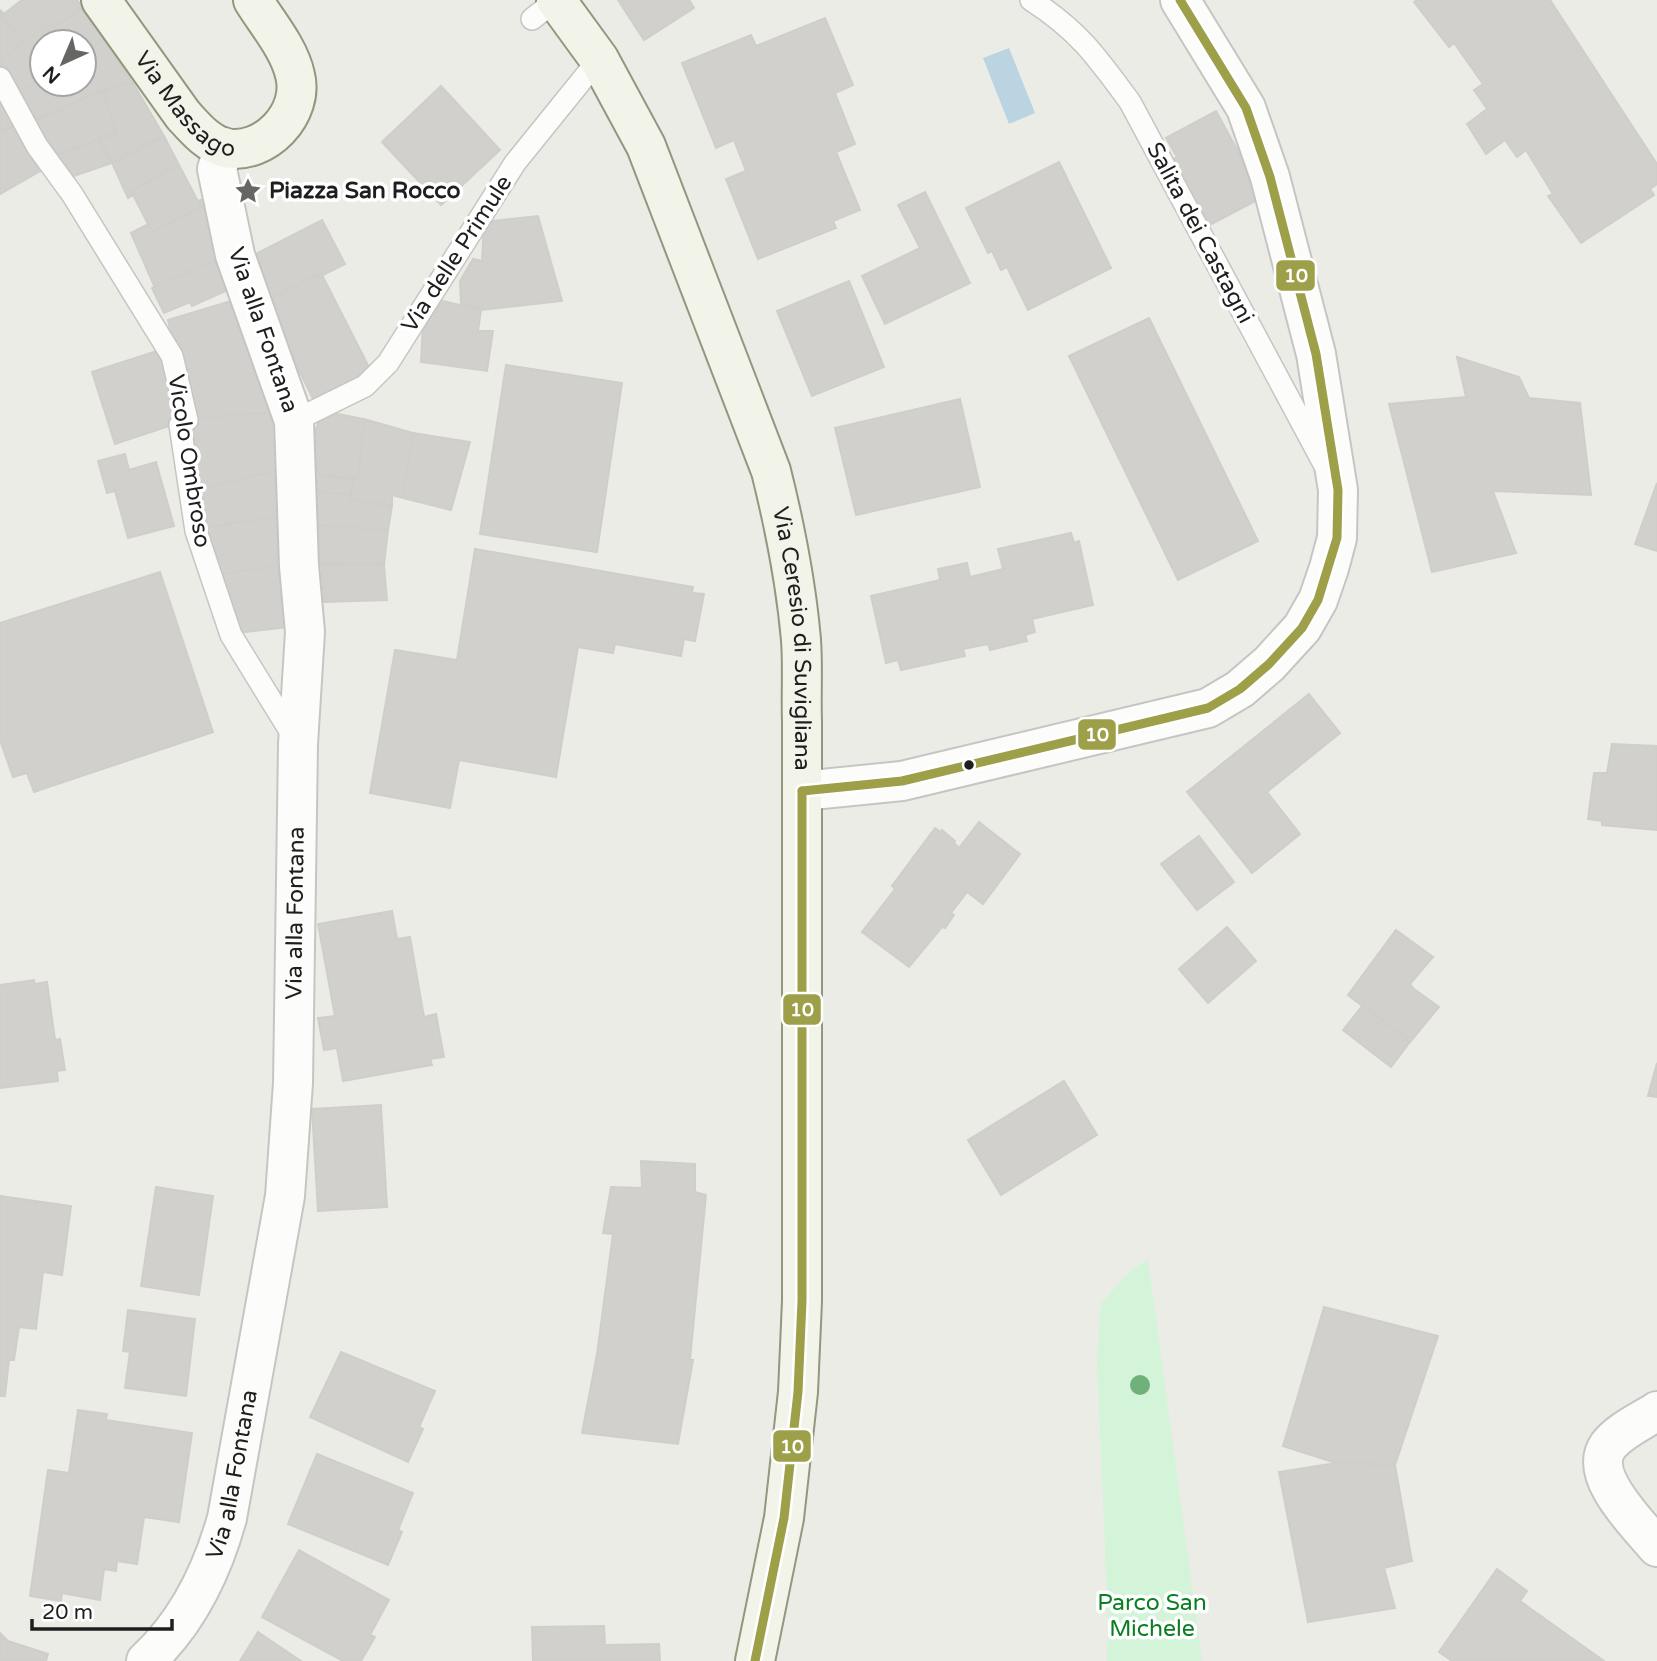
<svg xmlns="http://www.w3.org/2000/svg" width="1657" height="1661" font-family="'Varela Round',sans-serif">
	<rect width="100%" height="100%" fill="#ecece7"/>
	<polygon fill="#d4f4d9" points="1148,1259 1202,1661 1107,1661 1108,1621 1097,1361 1101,1304 1125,1276"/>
	<polygon fill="#bad4e1" points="1009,48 1035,113 1009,124 983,58"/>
	<g fill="#d1d0cc" stroke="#d0cec8" stroke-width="2">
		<polygon points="22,0 77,0 83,7 49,31 46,27 24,43 1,16"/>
		<polygon points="618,0 689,0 694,8 644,40"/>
		<polygon points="1417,0 1550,0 1657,164 1657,184 1650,189 1654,195 1581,243 1548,196 1553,194 1526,150 1517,157 1505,140 1486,154 1467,124 1487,109 1474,90 1483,84 1454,43 1449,47 1414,2"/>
		<polygon points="81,9 104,40 84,52 84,42 42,42 42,78 14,96 0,72 0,59 46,27 49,31"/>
		<polygon points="0,10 3,13 1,16 24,43 0,59"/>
		<polygon points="825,18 853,85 835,93 855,144 836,152 860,210 833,221 836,228 758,259 726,179 746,171 734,140 716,148 682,63 751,35 756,46"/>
		<polygon points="104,40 133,83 103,90 30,123 14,96 42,78 42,84 84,84 84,52"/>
		<polygon points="133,83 164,136 112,163 99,139 116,133 103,90"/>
		<polygon points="0,86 19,123 0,132"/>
		<polygon points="441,86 500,150 441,205 382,142"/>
		<polygon points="103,90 116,133 47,159 30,123"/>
		<polygon points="1216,111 1263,197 1208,226 1172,160 1177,157 1166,138"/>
		<polygon points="19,123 49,166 0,194 0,132"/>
		<polygon points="164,136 179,165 131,191 133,195 128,198 112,163"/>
		<polygon points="99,139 112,163 68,178 54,156"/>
		<polygon points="1059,162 1111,268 1028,310 1007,267 1001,270 992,251 988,253 966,208"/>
		<polygon points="179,165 201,207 152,232 131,191"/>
		<polygon points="925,192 970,283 885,324 862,276 920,248 898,205"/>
		<polygon points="203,199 232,252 155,288 131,233 148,224 152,232 201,207 198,201"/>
		<polygon points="538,216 562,301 481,310 461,304 460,281 473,259 482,261 484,222"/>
		<polygon points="322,220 345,264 323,275 321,273 265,301 244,260"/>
		<polygon points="225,256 239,285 192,306 190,302 164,313 152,288"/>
		<polygon points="321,273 372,373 314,401 265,301"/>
		<polygon points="849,281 884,367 812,396 777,311"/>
		<polygon points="241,298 272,412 189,419 168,320"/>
		<polygon points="443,301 481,310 478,331 493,331 487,371 421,362 423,324"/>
		<polygon points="1149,318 1258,541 1178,580 1069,356"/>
		<polygon points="163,349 184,421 115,444 92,372"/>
		<polygon points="1457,357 1519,377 1529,398 1580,403 1591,495 1493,491 1516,553 1432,572 1389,404 1466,397"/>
		<polygon points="506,365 622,383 597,552 480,534"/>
		<polygon points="960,399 980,487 856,515 835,428"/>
		<polygon points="322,411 364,419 358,479 304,474 306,435 314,436"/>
		<polygon points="276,412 284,469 196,490 189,419"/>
		<polygon points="364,419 413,433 403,498 392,495 392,506 351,500 353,479 358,479"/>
		<polygon points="413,433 470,442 451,510 403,498"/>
		<polygon points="125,454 129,470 156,462 174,526 128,538 115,491 107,493 98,461"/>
		<polygon points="284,469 286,515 204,528 196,490"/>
		<polygon points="304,474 353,479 351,494 305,492"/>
		<polygon points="1657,483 1657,551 1635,544"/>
		<polygon points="305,492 351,494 351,500 392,506 388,530 301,524"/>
		<polygon points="286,515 293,563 217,575 204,528"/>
		<polygon points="301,524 388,530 384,565 302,563"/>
		<polygon points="1071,533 1074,543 1079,541 1093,605 1032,619 1035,632 1025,635 1027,641 990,650 988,644 963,649 965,656 901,670 898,660 886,663 871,596 940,580 938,569 967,563 970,577 1003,569 998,549"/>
		<polygon points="475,549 693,587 692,593 704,594 695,641 684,639 681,656 615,644 613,653 578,647 556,777 459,760 450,808 370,793 395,650 457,660"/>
		<polygon points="293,563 297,626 238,633 226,585 219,588 217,575"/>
		<polygon points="321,564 384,565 387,600 324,602"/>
		<polygon points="160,572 213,732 34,792 27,773 13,777 0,740 0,623"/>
		<polygon points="1309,694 1340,733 1267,792 1300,834 1252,873 1187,792"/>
		<polygon points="1612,744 1657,746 1657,830 1602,825 1602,821 1588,819 1594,773 1607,773"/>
		<polygon points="979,822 1020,854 983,904 967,892 951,913 954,915 945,928 942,927 909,967 862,932 895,889 892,886 935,828 941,832 942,830 955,841 954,843 959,848"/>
		<polygon points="1199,836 1234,882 1197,910 1161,864"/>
		<polygon points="392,911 397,939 410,937 424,1017 436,1014 444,1057 430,1059 432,1065 343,1081 337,1048 324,1050 318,1018 335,1016 318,924"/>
		<polygon points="1227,927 1256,961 1208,1003 1179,969"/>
		<polygon points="1396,930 1433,957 1410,984 1414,989 1439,1007 1410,1042 1348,995"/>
		<polygon points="34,980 35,984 47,982 55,1040 60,1039 65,1070 57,1071 58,1081 0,1088 0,985"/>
		<polygon points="1363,1005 1410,1042 1391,1067 1343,1030"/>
		<polygon points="1657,1063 1657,1097 1648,1096"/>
		<polygon points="1064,1081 1097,1135 1001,1195 968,1140"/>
		<polygon points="381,1105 387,1207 318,1211 312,1109"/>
		<polygon points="641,1161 695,1164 695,1192 706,1195 690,1360 693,1360 678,1444 582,1433 597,1354 613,1234 603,1233 611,1187 642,1188"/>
		<polygon points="156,1187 213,1196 199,1295 141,1286"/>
		<polygon points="0,1196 71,1206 62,1275 43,1272 36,1329 19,1327 14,1360 9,1360 5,1396 0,1396"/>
		<polygon points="1324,1307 1438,1336 1395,1465 1336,1463 1283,1446"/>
		<polygon points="128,1310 195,1319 186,1396 125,1388 130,1352 123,1351"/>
		<polygon points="341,1352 435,1391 419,1427 423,1429 408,1462 310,1417"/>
		<polygon points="78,1410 107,1414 106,1420 192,1433 179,1522 144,1517 137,1564 117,1561 116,1571 104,1569 100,1600 62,1593 61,1601 30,1596 48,1470 69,1473"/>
		<polygon points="317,1454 413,1493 398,1530 402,1532 388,1565 288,1524"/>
		<polygon points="1336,1463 1395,1465 1412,1561 1384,1568 1395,1608 1308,1622 1279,1472"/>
		<polygon points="299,1550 389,1600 370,1635 375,1637 361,1661 343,1661 262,1617"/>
		<polygon points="1497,1569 1527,1591 1520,1601 1604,1661 1452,1661 1439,1652"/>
		<polygon points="604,1626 605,1645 659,1644 660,1661 533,1661 532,1627"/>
		<polygon points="258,1632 301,1661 240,1661"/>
		<polygon points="0,1633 8,1641 48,1654 46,1661 0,1661"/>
	</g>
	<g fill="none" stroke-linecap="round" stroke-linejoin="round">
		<defs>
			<g id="lane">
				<path d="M1031 0C1079 31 1097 57 1130 102L1324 464"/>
				<polyline points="532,19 556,0"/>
				<polyline points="0,78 37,146 72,194 172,356 187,420 180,425 196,531 231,635 295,739"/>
				<polyline points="294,421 365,386 388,363 515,163 599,59"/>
			</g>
			<g id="street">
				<polyline points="802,791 902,781 1208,708 1240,689 1269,664 1302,628 1318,600 1329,568 1337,538 1338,490 1316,354 1270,177 1246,108 1180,0"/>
				<path d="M1657 1411C1642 1421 1619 1431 1608 1446 1587 1476 1639 1525 1657 1547"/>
				<path id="s1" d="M146 1661C188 1622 212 1572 227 1518L285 1196 293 1083 298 744 305 632 299 566 294 421 235 255 217 169 224 147"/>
			</g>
			<g id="secondary">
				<path id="s2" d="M101 0 183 115C195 128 207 143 225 148 265 156 305 113 295 75 289 48 267 23 253 0"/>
				<path id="s3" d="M556 0 599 59 646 146 771 471C785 527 796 583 801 640 803 667 801 694 802 721V1301L798 1392 784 1518 755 1661"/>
			</g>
		</defs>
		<use href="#lane" stroke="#c5c5c3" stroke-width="24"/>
		<use href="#street" stroke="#c5c5c3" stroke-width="42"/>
		<use href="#secondary" stroke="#92977e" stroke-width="42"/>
		<use href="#lane" stroke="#fcfcfb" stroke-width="21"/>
		<use href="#street" stroke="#fcfcfb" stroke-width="38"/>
		<use href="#secondary" stroke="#f2f4ea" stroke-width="38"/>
		<defs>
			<g id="bus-1">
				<polyline points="802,791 902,781 1208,708 1240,689 1269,664 1302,628 1318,600 1337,538 1338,490 1316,354 1270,177 1246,108 1180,0"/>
				<polyline points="755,1661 784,1518 798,1392 802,1301 802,791"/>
			</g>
		</defs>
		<use href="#bus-1" stroke="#fff" stroke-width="14"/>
		<use href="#bus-1" stroke="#9da048" stroke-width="9"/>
	</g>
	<circle fill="#70b07b" cx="1140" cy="1385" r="10"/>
	<defs>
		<symbol id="sight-bare" viewBox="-9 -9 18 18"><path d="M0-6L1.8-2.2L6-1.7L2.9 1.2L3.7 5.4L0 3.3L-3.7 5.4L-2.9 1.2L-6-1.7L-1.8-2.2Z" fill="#666664" stroke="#fff" stroke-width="2.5" paint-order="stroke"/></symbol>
	</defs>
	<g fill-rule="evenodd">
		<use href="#sight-bare" x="229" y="172" width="38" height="38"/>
	</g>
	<circle fill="#1e1e1e" stroke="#fff" stroke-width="2.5" cx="969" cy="765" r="6"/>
	<g text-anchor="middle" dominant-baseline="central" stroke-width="7" stroke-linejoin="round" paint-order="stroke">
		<g font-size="23" fill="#1e1e1e" stroke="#fff">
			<text stroke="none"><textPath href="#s2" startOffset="136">Via Massago</textPath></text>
			<text transform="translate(1200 233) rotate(62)">Salita dei Castagni</text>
			<text transform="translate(457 254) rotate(-57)">Via delle Primule</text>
			<text transform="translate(263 330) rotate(71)">Via alla Fontana</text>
			<text transform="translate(189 461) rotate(81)">Vicolo Ombroso</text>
			<text stroke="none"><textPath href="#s3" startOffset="690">Via Ceresio di Suvigliana</textPath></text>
			<text stroke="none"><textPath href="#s1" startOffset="777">Via alla Fontana</textPath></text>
			<text stroke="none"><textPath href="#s1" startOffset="210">Via alla Fontana</textPath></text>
		</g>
		<g font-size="23" font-weight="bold" fill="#1e1e1e" stroke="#fff" text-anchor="start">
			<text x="269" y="191">Piazza San Rocco</text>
		</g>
		<g font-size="23" fill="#0a7e22" stroke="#fff">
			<text x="1152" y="1603">Parco San<tspan x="1152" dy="26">Michele</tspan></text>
		</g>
	</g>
	<g stroke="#fff" stroke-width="2.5">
		<rect x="1275" y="259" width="41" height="33" rx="7" fill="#9da048"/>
		<rect x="1077" y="718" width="40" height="33" rx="7" fill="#9da048"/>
		<rect x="782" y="993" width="40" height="33" rx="7" fill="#9da048"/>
		<rect x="772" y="1429" width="40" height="34" rx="7" fill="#9da048"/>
	</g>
	<g font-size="19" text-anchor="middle" font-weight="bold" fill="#fff">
		<text x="1296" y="282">10</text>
		<text x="1097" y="741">10</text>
		<text x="802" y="1016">10</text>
		<text x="792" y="1453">10</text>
	</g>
	<g transform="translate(63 63) rotate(224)"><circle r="33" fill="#ffffff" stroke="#a5a5a5" stroke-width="2"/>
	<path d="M0-5L12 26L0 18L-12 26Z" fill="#666664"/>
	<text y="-10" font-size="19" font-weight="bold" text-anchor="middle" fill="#1e1e1e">N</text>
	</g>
	<path d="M32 1619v10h140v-10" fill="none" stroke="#1e1e1e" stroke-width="3.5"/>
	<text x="42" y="1619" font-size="21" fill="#1e1e1e" stroke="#ffffff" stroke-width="5" paint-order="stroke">20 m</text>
</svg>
